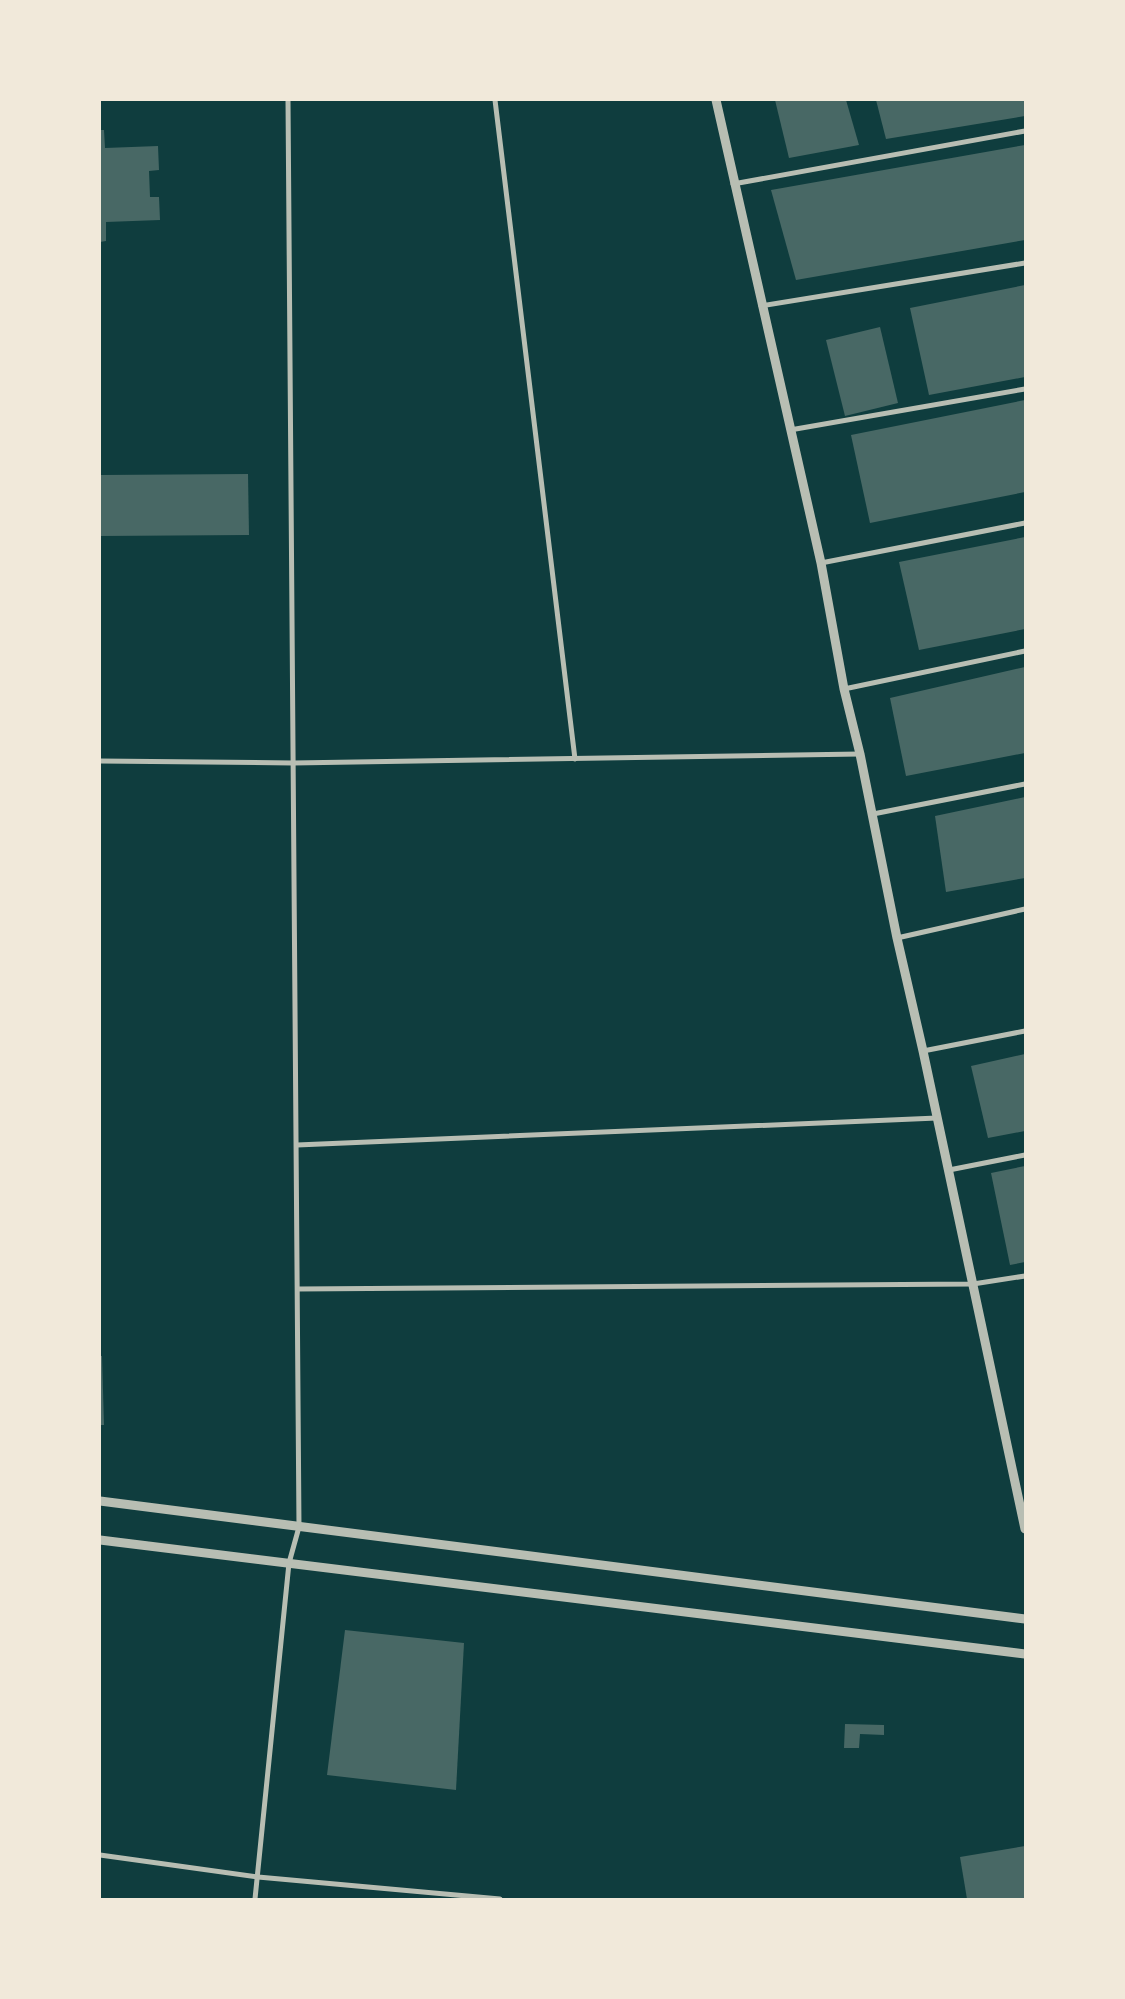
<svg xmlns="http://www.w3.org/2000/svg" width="1125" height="1999" font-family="'PT Serif',serif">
	<rect width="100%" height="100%" fill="#0f3d3e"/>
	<g fill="#486865">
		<polygon points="775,100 846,100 859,145 789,158"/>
		<polygon points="876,100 1025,100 1025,116 886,139"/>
		<polygon points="100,130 104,130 105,148 158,146 159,170 149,171 150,197 159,197 160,220 106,222 106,241 100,242"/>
		<polygon points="1025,145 1025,240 796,280 771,190"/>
		<polygon points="1025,285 1025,377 929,395 910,308"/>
		<polygon points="880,327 898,403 845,416 826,340"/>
		<polygon points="1025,400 1025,492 870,523 851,435"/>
		<polygon points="248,474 249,535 100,536 100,475"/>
		<polygon points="1025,537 1025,629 919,650 899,562"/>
		<polygon points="1025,667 1025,753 906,776 890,698"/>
		<polygon points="1025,797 1025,878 946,892 935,816"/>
		<polygon points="1025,1054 1025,1131 988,1138 971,1066"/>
		<polygon points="1025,1166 1025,1262 1010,1265 991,1173"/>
		<polygon points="100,1356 102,1356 104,1425 100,1425"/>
		<polygon points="345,1630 464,1643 456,1790 327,1775"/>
		<polygon points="845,1724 884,1725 884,1735 860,1734 859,1748 844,1748"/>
		<polygon points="1025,1846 1025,1899 967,1899 960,1857"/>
	</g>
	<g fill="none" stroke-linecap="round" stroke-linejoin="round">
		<g stroke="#b8beb3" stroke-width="5">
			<polyline points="495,100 575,759"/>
			<polyline points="733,184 1025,131"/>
			<polyline points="761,306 1025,263"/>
			<polyline points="790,430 1025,389"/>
			<polyline points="821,563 1025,523"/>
			<polyline points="844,689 1025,651"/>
			<polyline points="100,761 293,763 860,754"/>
			<polyline points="873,814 1025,784"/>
			<polyline points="897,938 1025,909"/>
			<polyline points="923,1051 1025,1031"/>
			<polyline points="297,1145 937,1118"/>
			<polyline points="949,1170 1025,1155"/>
			<polyline points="298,1289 973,1284 1025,1276"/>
			<polyline points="100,1855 258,1877 500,1899"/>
			<polyline points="255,1899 289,1563 299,1527 288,100"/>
		</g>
		<g stroke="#b8beb3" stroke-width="9">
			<polyline points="716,100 821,563 844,689 860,754 897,938 923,1051 1025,1529"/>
			<polyline points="100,1501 1025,1619"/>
			<polyline points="100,1540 1025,1654"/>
		</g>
	</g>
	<rect width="1125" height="1999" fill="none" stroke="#f1e9da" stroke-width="202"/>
</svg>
